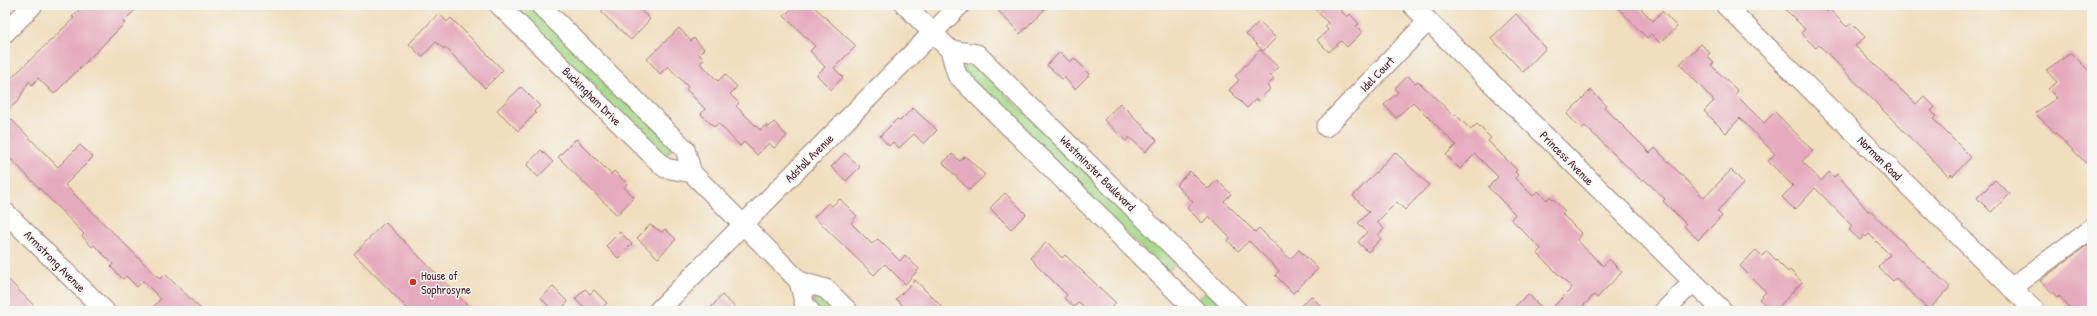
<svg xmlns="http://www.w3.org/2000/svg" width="2097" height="316" font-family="'Patrick Hand',sans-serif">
	<rect width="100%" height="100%" fill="#f6f6f2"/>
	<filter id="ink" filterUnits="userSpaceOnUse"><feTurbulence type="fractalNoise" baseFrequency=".025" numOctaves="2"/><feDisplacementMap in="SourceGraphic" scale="8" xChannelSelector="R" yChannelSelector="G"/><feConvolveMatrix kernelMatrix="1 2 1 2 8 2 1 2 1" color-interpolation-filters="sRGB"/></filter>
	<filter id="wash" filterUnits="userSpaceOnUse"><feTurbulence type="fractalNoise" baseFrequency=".012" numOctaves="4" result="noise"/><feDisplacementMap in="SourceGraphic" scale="16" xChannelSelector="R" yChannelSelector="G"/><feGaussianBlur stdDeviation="0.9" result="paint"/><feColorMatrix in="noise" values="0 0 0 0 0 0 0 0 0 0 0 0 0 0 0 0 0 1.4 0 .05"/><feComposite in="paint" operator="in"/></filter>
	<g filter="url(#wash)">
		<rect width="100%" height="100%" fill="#f1debe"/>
		<g fill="#a4d98a" stroke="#777c5a">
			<polygon points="525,5 533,7 671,144 671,150 667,155 659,153 521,15 521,9"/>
			<polygon points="970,60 1174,258 1174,265 1170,270 1162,268 964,73 964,66"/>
			<polygon points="1206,292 1230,311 1206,311 1200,305 1199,298"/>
			<polygon points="818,295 840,311 819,311 814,306 814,300"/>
		</g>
		<g id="blocks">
			<g fill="#e6aabe">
				<polygon points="84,5 140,5 123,22 125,23 54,94 38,78 32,85 29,81 18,101 5,113 58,167 80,145 93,157 65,185 160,279 165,274 203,311 149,311 161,299 143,281 137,287 126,276 123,279 111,267 113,264 94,245 92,247 82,236 84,234 5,153 5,84 74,18 72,17"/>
				<polygon points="608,5 635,5 650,19 631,40 601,12"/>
				<polygon points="795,5 812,5 856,46 834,68 843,77 831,90 817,75 825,67 810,51 815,46 784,16"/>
				<polygon points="993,5 1049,5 1020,34"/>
				<polygon points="1311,5 1335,5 1347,17 1350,14 1359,24 1356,26 1362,32 1347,47 1341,41 1329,52 1317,40 1328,30 1325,26 1328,23"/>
				<polygon points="1615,5 1637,5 1653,21 1662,11 1677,27 1660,43 1651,34 1647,38"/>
				<polygon points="1781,5 1820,5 1827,12 1829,9 1847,27 1851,23 1865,37 1855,46 1916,104 1924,96 1935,107 1931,111 1936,116 1933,119 1971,157 1953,176 1951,174 1949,177 1819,45 1816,48 1801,33 1805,29"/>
				<polygon points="439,13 447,22 451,18 503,70 485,88 445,47 444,49 436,42 422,57 409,44"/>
				<polygon points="1516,14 1530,29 1529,30 1546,48 1523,72 1491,38"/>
				<polygon points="1259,22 1276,38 1263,51 1246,34"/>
				<polygon points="679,28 691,41 694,38 704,49 699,54 704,60 700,63 718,81 725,74 737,87 730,94 739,103 736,106 760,130 766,125 768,128 774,122 787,136 774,148 769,143 757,155 744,142 740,146 718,123 714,127 701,114 705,109 686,89 688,87 668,66 660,74 647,59"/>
				<polygon points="1701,44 1710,53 1707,56 1714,63 1711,65 1738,91 1735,94 1764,123 1775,112 1813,151 1802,161 1821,181 1829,172 1834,177 1837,174 1868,211 1869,210 1950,287 1929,310 1896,278 1893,281 1878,267 1890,255 1869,234 1866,237 1864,235 1860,240 1849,230 1852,226 1815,188 1795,210 1782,197 1793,186 1768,161 1775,154 1740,118 1726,133 1704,111 1714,101 1680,64"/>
				<polygon points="1260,50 1278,67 1270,75 1274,79 1267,86 1270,89 1258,101 1256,99 1247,108 1229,90 1239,80 1235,76"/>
				<polygon points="1060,52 1070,62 1074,58 1090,74 1075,89 1064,77 1062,79 1047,65"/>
				<polygon points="2071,53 2092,74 2092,169 2035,113 2057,98 2048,89 2057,82 2046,70"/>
				<polygon points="1408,76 1415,83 1418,81 1454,116 1455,114 1471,130 1477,124 1491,138 1488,141 1517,170 1515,172 1518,175 1515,178 1533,196 1538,191 1547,200 1550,196 1565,211 1562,214 1582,234 1577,240 1603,266 1609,259 1622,272 1597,298 1594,295 1578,311 1549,311 1572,288 1537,253 1541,249 1511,219 1515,214 1488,187 1498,177 1475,154 1460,169 1446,155 1456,145 1413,102 1396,118 1384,105 1398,92 1395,88"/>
				<polygon points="521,87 540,106 534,111 536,113 518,131 497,110"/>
				<polygon points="1591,90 1606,105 1604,107 1650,153 1655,148 1704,198 1731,170 1744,183 1717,211 1722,216 1698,240 1684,226 1686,224 1663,201 1665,199 1644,179 1642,181 1585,126 1581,129 1567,114"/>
				<polygon points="1120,103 1157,140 1145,152 1129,137 1126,141 1104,120"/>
				<polygon points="913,108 937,130 924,144 914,134 899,148 893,142 889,146 880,136 897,119 900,121"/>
				<polygon points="576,139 611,174 614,171 627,184 624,187 634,197 617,215 558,157"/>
				<polygon points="541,150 553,162 538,177 527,165"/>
				<polygon points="1395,152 1429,185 1405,210 1397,202 1377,222 1384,229 1378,235 1381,239 1368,252 1358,242 1367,232 1358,223 1369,212 1353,196"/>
				<polygon points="845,153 860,167 846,181 831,167"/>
				<polygon points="952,154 960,161 965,156 985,175 969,190 943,163"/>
				<polygon points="1190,171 1208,189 1217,180 1231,194 1224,201 1255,232 1259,228 1290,259 1299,250 1318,269 1293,293 1275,275 1279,271 1249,241 1238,251 1228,241 1230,238 1209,216 1202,223 1187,208 1193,202 1176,185"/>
				<polygon points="1995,180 2010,194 1991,212 1977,198"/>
				<polygon points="1005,193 1026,214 1011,229 990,208"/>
				<polygon points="840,199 857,216 851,223 872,244 878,239 900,261 905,255 919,269 905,284 885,264 874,275 814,217 828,203 832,206"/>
				<polygon points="385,222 473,311 410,311 354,254"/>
				<polygon points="650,225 662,232 665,229 676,239 658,258 637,238"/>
				<polygon points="620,232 632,244 618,258 606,246"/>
				<polygon points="1047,242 1062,258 1065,255 1116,303 1107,311 1088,311 1079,302 1074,307 1064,298 1067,295 1030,258"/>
				<polygon points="2087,245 2092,250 2092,311 2072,311 2059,296 2058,298 2040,281"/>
				<polygon points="1756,250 1762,256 1767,251 1788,272 1790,270 1802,282 1775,311 1772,311 1759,299 1766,292 1740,266"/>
				<polygon points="5,276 39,311 5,311"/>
				<polygon points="915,280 946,311 909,311 896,299"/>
				<polygon points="553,287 568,302 559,311 553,311 541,298"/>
				<polygon points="585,289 590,294 594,290 607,303 599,311 587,311 575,299"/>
				<polygon points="1528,294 1545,311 1510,311"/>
				<polygon points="722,295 739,311 708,311"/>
				<polygon points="1311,296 1326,311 1295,311"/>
			</g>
		</g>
	</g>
	<g filter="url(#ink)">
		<use href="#blocks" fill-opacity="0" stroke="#9e7e74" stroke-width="1"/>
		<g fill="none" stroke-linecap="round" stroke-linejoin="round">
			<defs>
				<g id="minor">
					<polyline points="499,5 665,168 692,173"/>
					<polyline points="540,5 685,149 692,173 799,281 826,289 848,311"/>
					<polyline points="905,5 950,50 957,75 1196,311"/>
					<polyline points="1412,5 1723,311"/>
					<polyline points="1725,5 2035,311"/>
					<polyline points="5,33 33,5"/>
					<polyline points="950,50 977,54 1238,311"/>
					<polyline points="1326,127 1428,21"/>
					<polyline points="5,212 105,311"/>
					<polyline points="799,281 805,306 810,311"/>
					<polyline points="2011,288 2092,228"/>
					<polyline points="658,311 960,5"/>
					<polyline points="1664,311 1693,282"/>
				</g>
			</defs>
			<use href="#minor" stroke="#9e7e74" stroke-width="21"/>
			<use href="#minor" stroke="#fff" stroke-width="19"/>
		</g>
	</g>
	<circle fill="#c8321e" stroke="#f6f6f2" stroke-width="1.5" cx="413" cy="282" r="4"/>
	<g text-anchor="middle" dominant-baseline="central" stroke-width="3" stroke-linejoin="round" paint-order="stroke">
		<g font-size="12" fill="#4a1f2b" stroke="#f6f6f2">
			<text transform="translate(1377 74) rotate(-46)">Idel Court</text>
			<text transform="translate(592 96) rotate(45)">Buckingham Drive</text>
			<text transform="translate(809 158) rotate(-45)">Adstoll Avenue</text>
			<text transform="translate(1567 158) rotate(45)">Princess Avenue</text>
			<text transform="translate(1880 158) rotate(45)">Norman Road</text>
			<text transform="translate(1098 173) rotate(45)">Westminster Boulevard</text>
			<text transform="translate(55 261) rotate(45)">Armstrong Avenue</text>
		</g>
		<g font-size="12" fill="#4a1f2b" stroke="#f6f6f2" text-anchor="start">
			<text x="421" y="275">House of<tspan x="421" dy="14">Sophrosyne</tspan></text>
		</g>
	</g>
	<rect width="2097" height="316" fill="none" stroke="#f6f6f2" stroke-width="20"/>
</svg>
